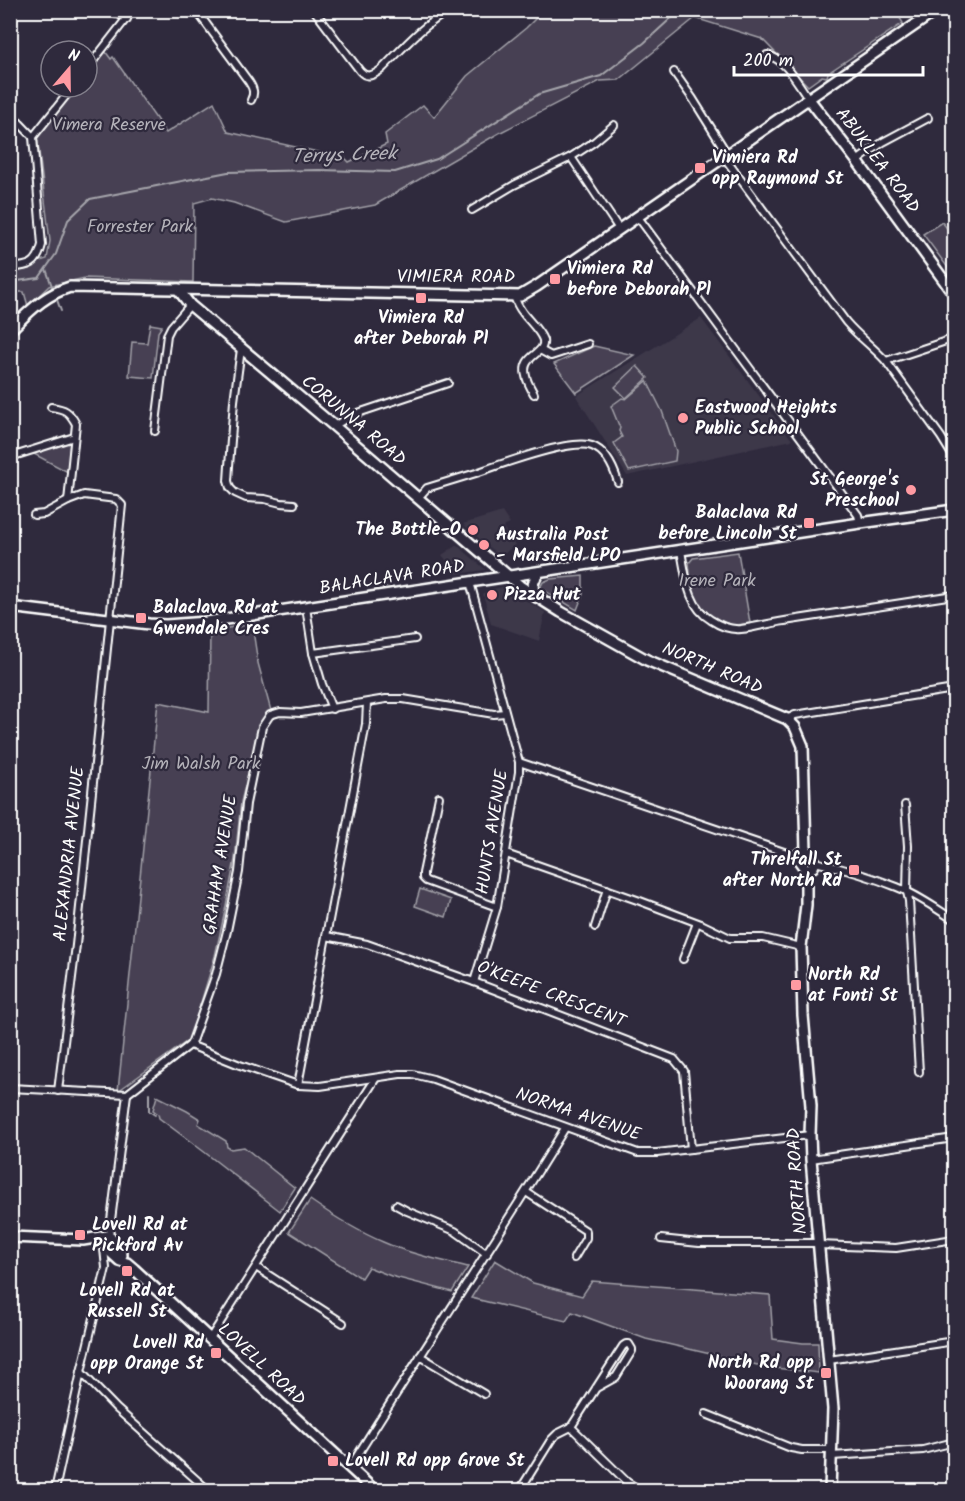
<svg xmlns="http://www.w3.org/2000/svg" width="965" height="1501" font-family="Kalam,sans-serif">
	<rect width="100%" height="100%" fill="#2f2a3d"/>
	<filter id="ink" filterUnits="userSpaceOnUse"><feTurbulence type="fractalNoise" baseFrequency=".0167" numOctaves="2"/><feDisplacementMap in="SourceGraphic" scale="12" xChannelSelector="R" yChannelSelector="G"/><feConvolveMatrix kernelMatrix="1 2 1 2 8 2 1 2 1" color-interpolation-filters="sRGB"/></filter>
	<g filter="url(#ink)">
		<g fill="#3c3749">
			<polygon points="701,318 792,440 627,476 576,396"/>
			<polygon points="502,512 510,524 503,527 515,545 500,557 463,524"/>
			<polygon points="457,545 485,569 485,570 457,574 442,555"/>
			<polygon points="503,587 545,612 539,641 491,624 483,594 488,590"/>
		</g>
		<g fill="#464152" stroke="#a2a0a8" stroke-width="1.5">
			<polygon points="895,10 903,23 828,73 827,77 822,76 808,86 762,39 695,18 619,80 600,81 499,133 375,205 286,222 234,203 212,198 194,203 193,282 85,278 49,286 28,306 24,292 11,292 10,270 47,259 50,241 37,136 76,87 87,87 87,74 105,51 111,59 113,57 166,133 214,102 228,132 345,158 349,162 387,144 385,134 423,105 434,117 467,76 526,28 543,11"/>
			<polygon points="942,222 954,237 954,276 923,234"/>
			<polygon points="150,324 162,326 158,332 153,378 129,376 132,342 147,343"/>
			<polygon points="594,346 634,355 576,393 554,364"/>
			<polygon points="637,366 648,378 626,398 615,387"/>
			<polygon points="647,381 662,411 676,451 675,461 629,471 614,443 622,437 619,431 620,428 611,406 622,398 626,399"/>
			<polygon points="70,442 68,472 32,453"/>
			<path d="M738 552 750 623C745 624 740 625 735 625 715 625 696 606 692 587 690 579 690 571 689 563L693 558Z"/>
			<polygon points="583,576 583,594 577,610 540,588 543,582 550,579"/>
			<polygon points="252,624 258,663 271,711 265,716 260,724 241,802 235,859 225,911 215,956 190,1039 118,1091 158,702 209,712 210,631"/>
			<polygon points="420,889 451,900 446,917 415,906"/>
			<polygon points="157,1096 187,1111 200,1119 198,1124 226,1141 227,1147 231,1149 244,1147 295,1188 280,1211 203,1151 159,1118 158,1114 153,1110"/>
			<path d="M310 1200C333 1216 357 1231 383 1242 410 1254 439 1260 468 1267L452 1292 391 1276 368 1267 361 1278 289 1232Z"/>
			<polygon points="495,1260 533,1283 582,1296 592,1281 770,1295 773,1339 803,1343 818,1343 819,1373 766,1367 646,1339 572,1312 566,1321 471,1298"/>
		</g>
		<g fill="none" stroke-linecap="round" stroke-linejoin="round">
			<g stroke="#a7a6ad" stroke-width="2">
				<polyline points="46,269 54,292"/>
				<polyline points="10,282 39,278 56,254 68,220 90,199 228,172 319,170 395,172 437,159 539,94 601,76 644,43 680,10"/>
				<polyline points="56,297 61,311"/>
				<polyline points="149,1093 149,1111 155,1115"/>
			</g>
			<defs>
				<g id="street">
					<polyline points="111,10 127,19"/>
					<path d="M196 10 249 82C253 88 255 93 251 100"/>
					<path d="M314 10 360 71C367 79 374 75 382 69 403 48 423 24 451 10"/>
					<path d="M767 55C786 59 798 84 809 99"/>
					<polyline points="87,69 133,10"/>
					<polyline points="674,72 693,99 728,155"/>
					<polyline points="10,113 33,137"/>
					<polyline points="571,157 619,229"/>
					<path d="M724 157 846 322C858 336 873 347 886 361L941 437 954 458"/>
					<polyline points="857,161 883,142 928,118"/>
					<polyline points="472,210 514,185 571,157 594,142 614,125"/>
					<polyline points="638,217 858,515 860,523"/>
					<path d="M10 268C30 266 37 265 42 245L33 137 73 87"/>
					<path d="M514 296C516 302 519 308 523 313 529 321 540 331 543 340 546 355 520 355 526 376 527 382 531 388 534 394"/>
					<polyline points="241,349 234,401 229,466 228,481 230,488 235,493 246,498 265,499 281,503 294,504"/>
					<polyline points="540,350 551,356 588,344"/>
					<polyline points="886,361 949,340 954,336"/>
					<path d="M51 407C65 409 69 411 76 424L68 501"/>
					<polyline points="334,426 352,415 448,383"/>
					<polyline points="155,431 167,335 171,327 190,305"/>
					<polyline points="17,455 74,437"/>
					<path d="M418 498 427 488C443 483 460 478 476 473 499 465 571 438 592 446 606 451 614 469 618 482"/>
					<polyline points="34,515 44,514 68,501 84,495 116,499 122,505 76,945 58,1091"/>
					<path d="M681 551C686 575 687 606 711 620 720 626 730 630 741 629 758 627 774 622 791 620 845 612 900 603 954 595"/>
					<polyline points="470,582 519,762 519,772 497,907 474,982"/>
					<polyline points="306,607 313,653 322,684 332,709"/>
					<polyline points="313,653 415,639"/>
					<polyline points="787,719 795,715 954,689"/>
					<polyline points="519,762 787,853 799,856"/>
					<polyline points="439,797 423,873 423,878 426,881 497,907"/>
					<polyline points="905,805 908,846 907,892 909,901 919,1072"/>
					<polyline points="506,854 640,901 701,924 730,938 763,938 801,947"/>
					<path d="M815 862C841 868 872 877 897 887 917 895 936 908 954 920"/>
					<polyline points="595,927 607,889"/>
					<polyline points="326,936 367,944 474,982 674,1059 684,1071 691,1149"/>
					<polyline points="683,959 697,923"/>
					<polyline points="190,1045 240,1065 298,1085 320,1086 400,1074 413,1074 433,1079 638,1153 657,1153 810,1135"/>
					<polyline points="298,1085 366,724 367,703"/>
					<polyline points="10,1088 127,1094"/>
					<polyline points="127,1094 190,1045 192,1041 216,974 227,931 239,872 246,804 262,727 270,715 280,712 301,713 386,699 403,699 494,714 505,713"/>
					<polyline points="811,1159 954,1138"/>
					<polyline points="526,1192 586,1231 586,1238 574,1258"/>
					<polyline points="396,1205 407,1211 455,1231 487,1254"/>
					<polyline points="109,1236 127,1094"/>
					<polyline points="661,1239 699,1243 818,1243"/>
					<polyline points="819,1245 896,1248 954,1239"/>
					<polyline points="256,1267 343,1323"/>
					<polyline points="209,1340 376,1078"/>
					<polyline points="420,1356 484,1394"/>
					<polyline points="829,1360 954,1341"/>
					<polyline points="81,1372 117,1409 208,1490"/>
					<polyline points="706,1414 791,1448 802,1450 832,1450"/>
					<polyline points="571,1427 627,1482 640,1490"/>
					<polyline points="832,1456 923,1450 954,1442"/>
					<path d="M350 1469 352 1464C422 1351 496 1241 565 1128"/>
					<polyline points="55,1490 81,1372 106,1268 104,1249"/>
					<polyline points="520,1490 551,1440 557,1434 571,1427 623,1346 626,1344 629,1344 632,1349 632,1351 616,1377 596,1388"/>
				</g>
				<g id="secondary">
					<polyline points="809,99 857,161 954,294"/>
					<polyline points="178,289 190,305 334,426 520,586 561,612 647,660 787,719 795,727 803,746 806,851"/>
					<path d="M10 330C29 312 44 295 70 287L520 296 537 286 937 10"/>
					<path d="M536 597C531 586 533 581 539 572"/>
					<polyline points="10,607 149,624 166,625 206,622 860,523 954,510"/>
					<polyline points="806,851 810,853 815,862 813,867 806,870"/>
					<polyline points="806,851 800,853 798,859 806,870"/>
					<polyline points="806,870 806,905 801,947 803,1015 811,1106 810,1135 811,1159 833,1409 830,1490"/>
					<polyline points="10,1237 83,1240 107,1236 113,1239 113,1245 122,1255"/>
					<polyline points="108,1250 120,1261 127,1263 134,1269 374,1490"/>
				</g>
			</defs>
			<use href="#street" stroke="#fff" stroke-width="10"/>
			<use href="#secondary" stroke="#fff" stroke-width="14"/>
			<use href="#street" stroke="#2f2a3d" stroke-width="6"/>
			<use href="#secondary" stroke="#2f2a3d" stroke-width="9"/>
		</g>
	</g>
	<g fill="#ff9aa2" stroke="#2f2a3d" stroke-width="2">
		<rect x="694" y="162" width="12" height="12" rx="3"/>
		<rect x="549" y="273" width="12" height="12" rx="3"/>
		<rect x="415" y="292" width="12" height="12" rx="3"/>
		<circle cx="683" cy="418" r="6"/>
		<circle cx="911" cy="490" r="6"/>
		<rect x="803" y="517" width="12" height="12" rx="3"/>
		<circle cx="473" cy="530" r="6"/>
		<circle cx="484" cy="545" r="6"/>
		<circle cx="492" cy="595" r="6"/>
		<rect x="135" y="612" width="12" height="12" rx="3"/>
		<rect x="848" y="864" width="12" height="12" rx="3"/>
		<rect x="790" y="979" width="12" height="12" rx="3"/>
		<rect x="74" y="1229" width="12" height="12" rx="3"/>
		<rect x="121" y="1265" width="12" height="12" rx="3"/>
		<rect x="210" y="1347" width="12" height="12" rx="3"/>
		<rect x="820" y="1367" width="12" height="12" rx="3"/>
		<rect x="327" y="1455" width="12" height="12" rx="3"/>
	</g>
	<g text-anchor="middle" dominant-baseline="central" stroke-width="4.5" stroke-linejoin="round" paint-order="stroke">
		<g font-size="18" fill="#b5b3ba" stroke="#2f2a3d">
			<text x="109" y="125">Vimera Reserve</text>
			<text x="140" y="227">Forrester Park</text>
			<text x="717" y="581">Irene Park</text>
			<text x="201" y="764">Jim Walsh Park</text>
		</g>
		<g font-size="18" font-weight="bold" fill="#fff" stroke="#2f2a3d" text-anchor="start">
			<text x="712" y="158">Vimiera Rd<tspan x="712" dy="21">opp Raymond St</tspan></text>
			<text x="567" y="269">Vimiera Rd<tspan x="567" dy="21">before Deborah Pl</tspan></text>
			<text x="421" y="318" text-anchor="middle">Vimiera Rd<tspan x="421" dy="21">after Deborah Pl</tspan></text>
			<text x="695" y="408">Eastwood Heights<tspan x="695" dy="21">Public School</tspan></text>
			<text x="899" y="480" text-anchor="end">St George's<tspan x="899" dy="21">Preschool</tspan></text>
			<text x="797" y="513" text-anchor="end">Balaclava Rd<tspan x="797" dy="21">before Lincoln St</tspan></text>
			<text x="461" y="530" text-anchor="end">The Bottle-O</text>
			<text x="496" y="535">Australia Post<tspan x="496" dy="21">- Marsfield LPO</tspan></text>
			<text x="504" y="595">Pizza Hut</text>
			<text x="153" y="608">Balaclava Rd at<tspan x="153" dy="21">Gwendale Cres</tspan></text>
			<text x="842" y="860" text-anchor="end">Threlfall St<tspan x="842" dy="21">after North Rd</tspan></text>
			<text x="808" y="975">North Rd<tspan x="808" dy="21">at Fonti St</tspan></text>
			<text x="92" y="1225">Lovell Rd at<tspan x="92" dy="21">Pickford Av</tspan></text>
			<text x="127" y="1291" text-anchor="middle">Lovell Rd at<tspan x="127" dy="21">Russell St</tspan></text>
			<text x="204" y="1343" text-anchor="end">Lovell Rd<tspan x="204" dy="21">opp Orange St</tspan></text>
			<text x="814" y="1363" text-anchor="end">North Rd opp<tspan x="814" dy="21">Woorang St</tspan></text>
			<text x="345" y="1461">Lovell Rd opp Grove St</text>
		</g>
		<g font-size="18" fill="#fff" stroke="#2f2a3d">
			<text transform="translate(877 161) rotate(53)">ABUKLEA ROAD</text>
			<text x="456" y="277">VIMIERA ROAD</text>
			<text transform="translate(353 421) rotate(40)">CORUNNA ROAD</text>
			<text transform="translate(392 578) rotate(-9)">BALACLAVA ROAD</text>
			<text transform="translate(712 669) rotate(23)">NORTH ROAD</text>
			<text transform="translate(493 832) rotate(-81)">HUNTS AVENUE</text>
			<text transform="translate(70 854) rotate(-84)">ALEXANDRIA AVENUE</text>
			<text transform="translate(221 865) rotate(-81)">GRAHAM AVENUE</text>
			<text transform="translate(551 995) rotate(21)">O'KEEFE CRESCENT</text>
			<text transform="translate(578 1115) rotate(19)">NORMA AVENUE</text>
			<text transform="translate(798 1181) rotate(-94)">NORTH ROAD</text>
			<text transform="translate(261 1365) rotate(43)">LOVELL ROAD</text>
		</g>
		<g font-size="20" font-style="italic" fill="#b6b4bb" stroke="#2f2a3d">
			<text transform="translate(344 156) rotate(-2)">Terrys Creek</text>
		</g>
	</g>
	<rect width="965" height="1501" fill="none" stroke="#2f2a3d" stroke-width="36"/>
	<rect x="18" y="18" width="929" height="1465" fill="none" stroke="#fff" stroke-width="2" filter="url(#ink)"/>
	<g transform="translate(69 69) rotate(20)"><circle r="28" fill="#2f2a3d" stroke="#827f8b" stroke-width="1.5"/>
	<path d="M0-4.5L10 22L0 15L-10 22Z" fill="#ff9aa2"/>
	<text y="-9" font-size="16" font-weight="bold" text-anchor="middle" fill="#ffffff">N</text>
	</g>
	<path d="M734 66v9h189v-9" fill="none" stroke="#ffffff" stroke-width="3"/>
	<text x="743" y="66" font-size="18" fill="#ffffff" stroke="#2f2a3d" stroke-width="4.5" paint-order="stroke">200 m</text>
</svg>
